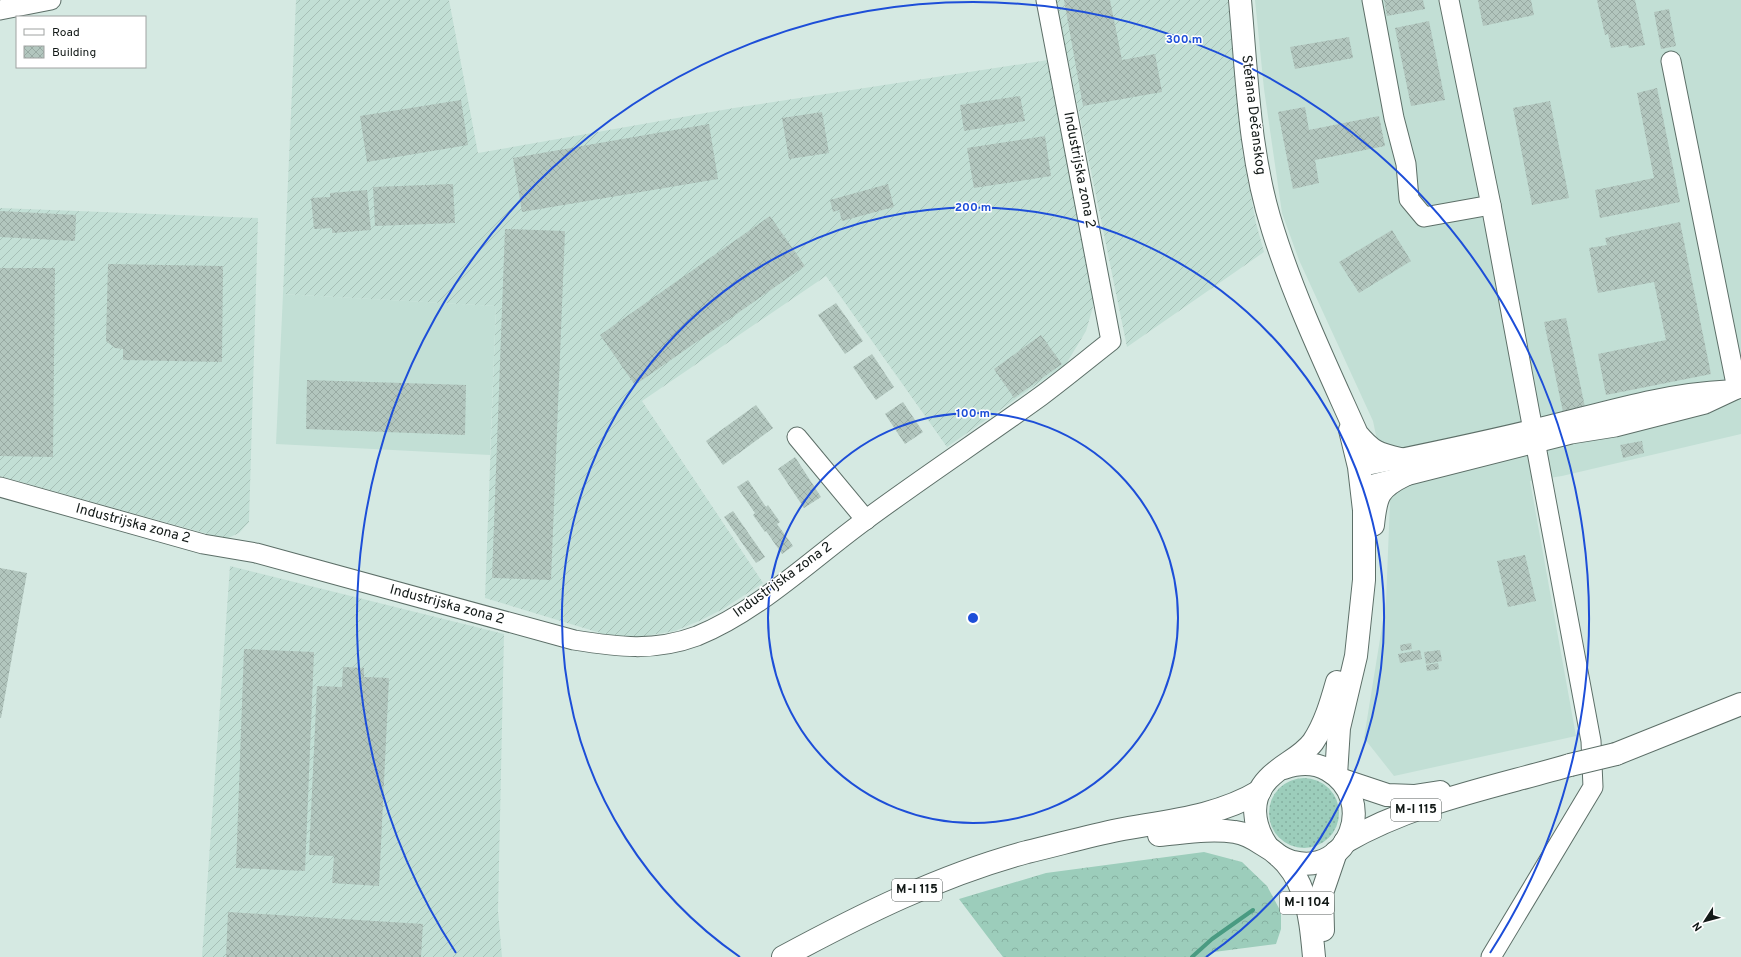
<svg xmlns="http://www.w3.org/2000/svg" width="1741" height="957" font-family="Overpass,sans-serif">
	<defs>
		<pattern id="industrial-furrows" width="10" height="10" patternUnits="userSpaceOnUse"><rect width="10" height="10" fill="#c2dfd5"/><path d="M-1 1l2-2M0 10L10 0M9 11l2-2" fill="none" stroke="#a6bfb6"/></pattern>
		<pattern id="grass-dots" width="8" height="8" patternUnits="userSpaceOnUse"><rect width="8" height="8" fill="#9ccdbb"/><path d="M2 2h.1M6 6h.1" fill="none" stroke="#85afa0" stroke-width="1.8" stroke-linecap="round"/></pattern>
		<pattern id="forest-crowns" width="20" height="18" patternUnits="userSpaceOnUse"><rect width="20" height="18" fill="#9ccdbb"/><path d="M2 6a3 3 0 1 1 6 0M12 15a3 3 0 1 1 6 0" fill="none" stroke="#85afa0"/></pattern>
		<pattern id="building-cross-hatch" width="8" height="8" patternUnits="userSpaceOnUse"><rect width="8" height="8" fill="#b2c6be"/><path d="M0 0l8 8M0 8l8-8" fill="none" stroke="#98aaa3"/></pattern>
	</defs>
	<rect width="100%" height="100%" fill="#d5e9e2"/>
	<g fill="#c2dfd5">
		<polygon points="1255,0 1741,0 1741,434 1562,476 1530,481 1576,736 1394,776 1364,738 1386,602 1390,502 1373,421 1299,260 1282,213 1264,89"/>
		<polygon points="283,294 496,306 490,455 276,444"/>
	</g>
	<g fill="url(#industrial-furrows)">
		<polygon points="296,0 449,0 478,153 734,108 1048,60 1097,293 1086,331 1066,364 947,447 826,276 642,401 763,583 723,609 699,621 675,631 639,637 607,635 485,598 496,306 283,294"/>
		<polygon points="1056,0 1228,0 1242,150 1256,223 1264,252 1127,347"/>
		<polygon points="0,208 258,218 249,522 239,533 226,539 0,476"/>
		<polygon points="230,566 504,634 498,911 502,957 202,957"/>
	</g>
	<circle fill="url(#grass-dots)" cx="1304" cy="813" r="35"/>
	<polygon fill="url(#forest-crowns)" points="1204,852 1242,862 1267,886 1281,912 1281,929 1276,944 1214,952 1208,957 1003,957 959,899 1046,873"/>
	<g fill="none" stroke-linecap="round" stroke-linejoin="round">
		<polyline stroke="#4a9b82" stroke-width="4" points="1192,957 1212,939 1253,910"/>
	</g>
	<g fill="url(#building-cross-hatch)">
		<polygon points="1064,0 1110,0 1122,60 1155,54 1162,92 1083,106"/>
		<polygon points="1384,0 1423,0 1425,9 1387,16"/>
		<polygon points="1478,0 1531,0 1534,15 1483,26"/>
		<polygon points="1597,0 1635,0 1645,45 1629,48 1628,45 1611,48 1608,34 1605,35"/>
		<polygon points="1669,9 1676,46 1661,49 1654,12"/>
		<polygon points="1429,21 1445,100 1411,106 1395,28"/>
		<polygon points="1349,37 1353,58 1295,69 1290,47"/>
		<polygon points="1657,88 1680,202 1600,218 1595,190 1654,178 1637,93"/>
		<polygon points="1020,96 1025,121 964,131 960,105"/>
		<polygon points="461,100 468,145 367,162 360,116"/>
		<polygon points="1550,101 1569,198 1532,205 1513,108"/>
		<polygon points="1305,107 1309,130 1379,116 1385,146 1315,160 1319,183 1293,189 1278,112"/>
		<polygon points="822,112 829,153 789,159 782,118"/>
		<polygon points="709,124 718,179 522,212 513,158"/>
		<polygon points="1045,136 1051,176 974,188 967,148"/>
		<polygon points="453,184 455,223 375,226 373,187"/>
		<polygon points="888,184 894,207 842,221 839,210 833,212 830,200"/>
		<polygon points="367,190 371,230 332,233 332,228 314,229 311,198 330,197 330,193"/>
		<polygon points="0,211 76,215 75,241 0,237"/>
		<polygon points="770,216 805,266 635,385 600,335"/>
		<polygon points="1680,222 1711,374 1606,395 1598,354 1666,340 1654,282 1598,293 1589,248 1607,245 1605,238"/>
		<polygon points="505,229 565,231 551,580 492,578"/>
		<polygon points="1392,230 1411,261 1359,293 1339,262"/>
		<polygon points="108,264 223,266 222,362 123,360 123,349 115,348 106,341"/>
		<polygon points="0,268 55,268 53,457 0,456"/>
		<polygon points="836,303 863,341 845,354 818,315"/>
		<polygon points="1566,318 1585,407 1563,412 1544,322"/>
		<polygon points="1041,335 1062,364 1014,398 994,369"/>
		<polygon points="872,354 894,387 876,400 853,367"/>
		<polygon points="307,380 466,385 465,435 306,429"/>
		<polygon points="903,402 923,432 905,444 885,414"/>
		<polygon points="756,405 773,428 723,465 706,441"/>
		<polygon points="1642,441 1644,453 1623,458 1620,445"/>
		<polygon points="795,457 821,497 804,508 778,469"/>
		<polygon points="748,480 766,507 768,505 780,522 777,524 793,546 782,554 766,531 765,532 753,515 755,513 737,487"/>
		<polygon points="733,511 765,557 756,563 724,517"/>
		<polygon points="1525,555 1536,601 1508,607 1497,561"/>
		<polygon points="0,568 27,573 1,718 0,718"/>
		<polygon points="1411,643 1412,649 1401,651 1400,645"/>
		<polygon points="244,649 314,652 305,871 236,868"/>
		<polygon points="1420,650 1422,659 1400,663 1398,654"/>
		<polygon points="1440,650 1442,661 1426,664 1424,652"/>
		<polygon points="1438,663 1439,669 1427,671 1426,665"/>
		<polygon points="343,667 364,668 364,677 389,678 379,886 332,883 334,856 309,855 317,686 342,687"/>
		<polygon points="228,912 423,924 421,957 226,957"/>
	</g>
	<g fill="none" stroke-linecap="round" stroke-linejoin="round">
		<defs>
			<g id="minor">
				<polyline points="1372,0 1394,118 1406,164 1409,199 1424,217 1491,205"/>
				<polyline points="1449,0 1491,205 1591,741 1593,787 1491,957"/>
				<polyline points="0,10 51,0"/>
				<polyline points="1671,61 1737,389"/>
				<polyline points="797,437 866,520"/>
				<path d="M1359 467C1418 455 1476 443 1534 429 1598 414 1661 393 1727 390"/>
				<path d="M0 487 203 544 256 553 574 640C618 647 654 652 697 636 757 612 812 559 864 521 922 478 983 438 1041 396 1065 378 1088 359 1111 341L1046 0"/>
				<polyline points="1362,487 1571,434 1615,427 1705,404 1737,389"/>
			</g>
			<g id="major">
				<path d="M1240 0C1247 77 1249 156 1273 230 1295 300 1327 367 1357 434 1372 452 1378 454 1400 459"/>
				<path d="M1373 525C1376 496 1378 488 1405 475"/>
				<polyline points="1616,754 1741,704"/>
				<polyline points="1336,775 1339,728 1356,656 1364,580 1364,510 1359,467 1350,430"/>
				<polyline points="1342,780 1387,795 1414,796 1440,792"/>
				<path d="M1159 835C1183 833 1210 828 1235 832 1245 833 1253 838 1262 844 1306 868 1310 913 1314 957"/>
				<path d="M1345 842C1414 802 1495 787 1570 765"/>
				<path d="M1267 846C1253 825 1249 799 1268 779 1282 764 1301 758 1313 742 1325 724 1331 703 1337 682"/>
				<path d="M1279 856C1283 858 1288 861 1293 862 1349 876 1378 799 1328 770 1314 762 1298 763 1284 768"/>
				<polyline points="1323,930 1322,893 1336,852"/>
				<path d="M783 957C861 915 941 875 1027 852 1057 845 1088 836 1118 830 1166 821 1217 817 1260 791"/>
			</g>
		</defs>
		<use href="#minor" stroke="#5d6f68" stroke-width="21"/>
		<use href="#major" stroke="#5d6f68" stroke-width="24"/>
		<use href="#minor" stroke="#fff" stroke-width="19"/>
		<use href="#major" stroke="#fff" stroke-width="22"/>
		<defs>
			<polyline id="major-bridge" points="1570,765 1616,754"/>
		</defs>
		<use href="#major-bridge" stroke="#5d6f68" stroke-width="24" stroke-linecap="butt"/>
		<use href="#major-bridge" stroke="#fff" stroke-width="22"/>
	</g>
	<g fill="none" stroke="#1d4ed8" stroke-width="2">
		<circle cx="973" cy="618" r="205"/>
		<path d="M740 957A411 411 0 1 1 1206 957"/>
		<path d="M456 953A616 616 0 1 1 1490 953"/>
	</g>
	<g text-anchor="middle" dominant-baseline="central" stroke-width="3" stroke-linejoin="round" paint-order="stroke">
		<g fill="#fff" stroke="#595e5d" stroke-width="1">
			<rect x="1391" y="799" width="50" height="22" rx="3"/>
			<rect x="892" y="879" width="50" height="22" rx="3"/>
			<rect x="1280" y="892" width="54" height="22" rx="3"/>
		</g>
		<g font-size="13" font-weight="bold" fill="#121917">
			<text x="1416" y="810">M-I 115</text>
			<text x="917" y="890">M-I 115</text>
			<text x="1307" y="903">M-I 104</text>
		</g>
		<g font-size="14" fill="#121917" stroke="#fff">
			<text transform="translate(1253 115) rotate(83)">Stefana Dečanskog</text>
			<text transform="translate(1079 170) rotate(79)">Industrijska zona 2</text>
			<text transform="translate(133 524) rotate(15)">Industrijska zona 2</text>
			<text transform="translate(783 580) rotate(-36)">Industrijska zona 2</text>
			<text transform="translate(447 605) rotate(15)">Industrijska zona 2</text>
		</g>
	</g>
	<circle cx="973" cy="618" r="6" fill="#1d4ed8" stroke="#fff" stroke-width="2"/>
	<g font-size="12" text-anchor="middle" font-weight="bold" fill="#1d4ed8" stroke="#fff" stroke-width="3" stroke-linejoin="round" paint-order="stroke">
		<text x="1184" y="43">300 m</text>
		<text x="973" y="211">200 m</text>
		<text x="973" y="417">100 m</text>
	</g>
	<rect x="16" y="16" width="130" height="52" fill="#ffffff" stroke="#a0a3a2"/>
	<rect x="24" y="29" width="20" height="6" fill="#ffffff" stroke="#a0a3a2"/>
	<text x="52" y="36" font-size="12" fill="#121917">Road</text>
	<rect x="24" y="46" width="20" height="12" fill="url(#building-cross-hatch)" stroke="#a0a3a2"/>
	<text x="52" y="56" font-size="12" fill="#121917">Building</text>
	<g transform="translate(1705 921) rotate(234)" stroke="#ffffff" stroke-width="3" paint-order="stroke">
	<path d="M0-3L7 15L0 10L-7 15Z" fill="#121917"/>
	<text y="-6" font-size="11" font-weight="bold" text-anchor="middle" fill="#121917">N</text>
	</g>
</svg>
